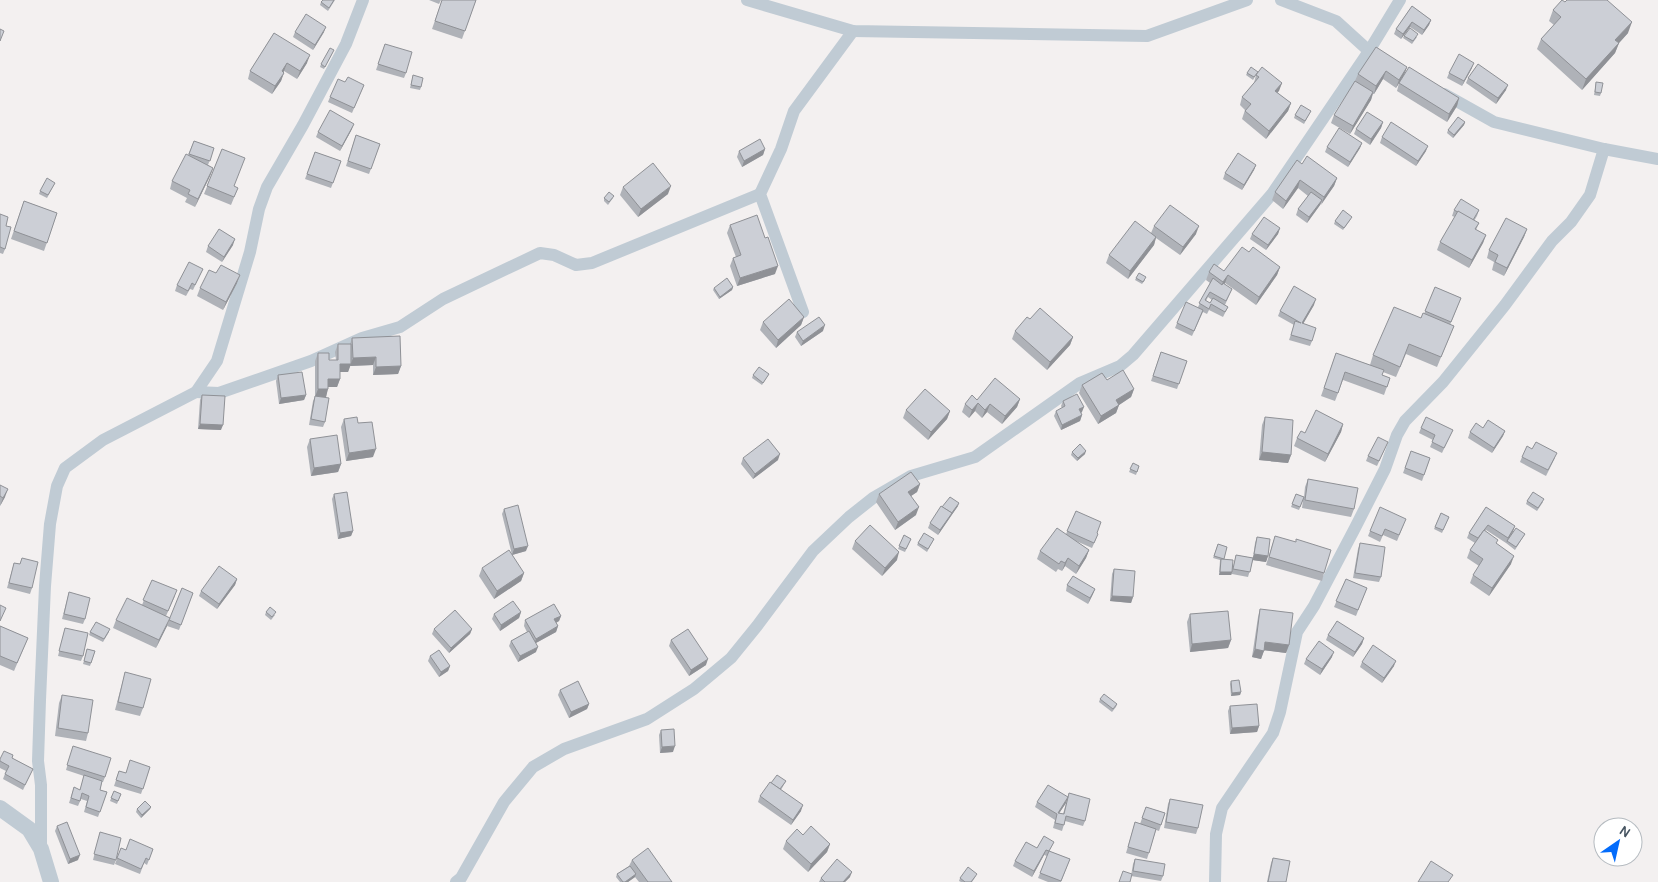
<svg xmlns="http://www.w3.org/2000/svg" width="1658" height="882" font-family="Karla,sans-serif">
	<rect width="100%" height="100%" fill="#f3f0f0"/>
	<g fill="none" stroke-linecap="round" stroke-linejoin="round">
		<g stroke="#c0cbd4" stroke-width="12">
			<polyline points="747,0 853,31 1147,36 1247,0"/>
			<polyline points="1281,0 1336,21 1369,51 1400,0"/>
			<polyline points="1444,94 1494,122 1604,149 1658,159"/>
			<polyline points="803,312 760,194 781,149 794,111 853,31"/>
			<polyline points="196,392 219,393 311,361 362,338 400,327 443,299 540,253 554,255 576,265 592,263 760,194"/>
			<polyline points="41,849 41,785 38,761 40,700 45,586 50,524 57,486 65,468 103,440 196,392 217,361 250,252 259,209 267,187 303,125 346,44 363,0"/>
			<polyline points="456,882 461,878 504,802 533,767 564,749 647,719 694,689 731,658 757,626 813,551 849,517 873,498 911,476 975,457 1080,383 1120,366 1133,355 1272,194 1369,51 1386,61"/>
			<polyline points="1215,882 1216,834 1222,808 1273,733 1280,712 1297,632 1314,606 1355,528 1385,469 1397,435 1405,421 1443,382 1505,305 1552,241 1571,222 1590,195 1604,149"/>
		</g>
		<polyline stroke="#c0cbd4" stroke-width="16" points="0,808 29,829 41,849 51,882"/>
	</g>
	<g fill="#afb2b8" fill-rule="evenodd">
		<polygon points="335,0 328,11 320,5 321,2"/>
		<polygon points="429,0 441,0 439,4"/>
		<polygon points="442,0 476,0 462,39 432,29"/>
		<polygon points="1565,2 1628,33 1619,43 1615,53 1582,90 1537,49 1541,39 1554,25 1549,21 1553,10"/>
		<polygon points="1412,6 1431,20 1429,25 1422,35 1410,27 1401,39 1394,34 1396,29"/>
		<polygon points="295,32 324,32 313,50 293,37"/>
		<polygon points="274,33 307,63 297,79 284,71 281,81 272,94 248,79 250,71"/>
		<polygon points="1404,36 1417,37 1412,44 1403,38"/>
		<polygon points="385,44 406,73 404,78 376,70"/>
		<polygon points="333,52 324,69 320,67 321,64"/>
		<polygon points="1407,67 1404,75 1396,88 1383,79 1374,94 1373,94 1371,100 1350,134 1331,123 1334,115 1355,81 1358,74"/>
		<polygon points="1472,68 1462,86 1447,78 1449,73"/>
		<polygon points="1258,72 1257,74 1282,83 1277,93 1291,103 1288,111 1266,139 1242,119 1245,110 1240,105 1242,97 1254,83 1256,75 1253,80 1246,75 1247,73"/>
		<polygon points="413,75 421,87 420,90 410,88"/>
		<polygon points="1468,78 1506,90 1496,104 1466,83"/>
		<polygon points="345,82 364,85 352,113 328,102 330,97"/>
		<polygon points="1596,82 1601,93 1600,96 1594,95"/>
		<polygon points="1399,83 1459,98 1457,106 1447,122 1397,91"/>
		<polygon points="1311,111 1304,124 1294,118 1295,115"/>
		<polygon points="1383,122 1381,128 1370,145 1354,134 1356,129"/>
		<polygon points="1465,122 1464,125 1453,138 1447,133 1448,130"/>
		<polygon points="352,129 340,151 316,137 318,132"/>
		<polygon points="356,135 380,144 369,174 346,166"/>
		<polygon points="1382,137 1426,151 1416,166 1380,143"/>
		<polygon points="194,141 214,148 208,165 213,168 210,176 195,207 185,202 187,198 170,189 172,181 188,155"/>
		<polygon points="1362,143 1360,148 1348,167 1325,152 1327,147"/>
		<polygon points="222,149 234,186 238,188 231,205 204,194"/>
		<polygon points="765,149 763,155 742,167 737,157 739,151"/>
		<polygon points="315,152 341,161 331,188 305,179"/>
		<polygon points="1302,164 1337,178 1334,186 1307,223 1296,215 1298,209 1308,196 1298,188 1283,209 1272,200 1275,192"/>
		<polygon points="1256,165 1254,170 1242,190 1223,179 1225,173"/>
		<polygon points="55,183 47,198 39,194 40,191"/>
		<polygon points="623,187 668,194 638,217 620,195"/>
		<polygon points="604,198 613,198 608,205 604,201"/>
		<polygon points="24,201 57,213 44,251 11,239"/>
		<polygon points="1454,210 1479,210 1477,216 1474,221 1479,223 1476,230 1486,235 1483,243 1469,268 1437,250 1440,242 1455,217 1452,216"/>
		<polygon points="0,214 6,226 5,249 3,254 0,253"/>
		<polygon points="1351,219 1343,230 1334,224 1335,221"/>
		<polygon points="730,225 775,274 737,286 730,266 733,258 736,257 727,233"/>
		<polygon points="1154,226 1196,234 1180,255 1156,238 1154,245 1128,279 1106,263 1109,255 1151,233"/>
		<polygon points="1280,228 1278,234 1266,250 1250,239 1252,234"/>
		<polygon points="1527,229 1524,237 1504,276 1492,270 1494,262 1487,258 1489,250"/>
		<polygon points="233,245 222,262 206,252 208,246"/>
		<path d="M1249 252 1280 267 1277 275 1256 305 1225 283 1224 284 1232 289 1225 305 1228 307 1223 317 1209 310 1207 314 1203 312 1192 336 1175 328 1177 323 1198 307 1210 283 1206 280 1209 272 1224 271ZM1208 297 1212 300 1210 303 1206 301Z"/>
		<polygon points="203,269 193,290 190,289 186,296 175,291 177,285"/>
		<polygon points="216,273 237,283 223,310 197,296 200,288"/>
		<polygon points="1136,278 1145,280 1142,284 1135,280"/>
		<polygon points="733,287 732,290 719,299 713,290 714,288"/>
		<polygon points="1435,287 1461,298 1450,325 1454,326 1437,367 1406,354 1396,377 1383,372 1382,375 1390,378 1384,395 1343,380 1335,401 1321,396 1336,353 1370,365 1373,355 1421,318 1424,314"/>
		<polygon points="1314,305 1303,324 1312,341 1310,346 1289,340 1294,325 1278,316 1280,311"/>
		<polygon points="804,317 801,325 776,348 760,330 763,322"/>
		<polygon points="1030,319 1073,337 1070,345 1047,370 1012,339 1015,331"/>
		<polygon points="823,331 801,346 795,337 797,332"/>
		<polygon points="352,338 401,366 398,374 373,375 373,365 350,366 348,372 340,372 340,379 337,387 328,387 326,397 320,397 325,422 323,427 309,425 313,401 315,397 315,361 318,353 329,360 336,360 335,352 338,344 350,344"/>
		<polygon points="1161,352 1187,361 1177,389 1151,381"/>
		<polygon points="769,374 762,385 752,378 753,375"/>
		<polygon points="278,375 306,395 304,400 279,404 276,381"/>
		<polygon points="1107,380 1134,389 1131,397 1119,405 1116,413 1098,424 1079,393 1082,385"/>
		<polygon points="202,395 221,430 198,429 200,400"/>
		<polygon points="1020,399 1017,407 1002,424 987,412 982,418 975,411 969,418 962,412 965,404 977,400"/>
		<polygon points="1063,401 1082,412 1081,413 1082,415 1080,421 1061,430 1054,416 1056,411 1062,408 1061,406"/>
		<polygon points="906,410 950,411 947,419 928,440 903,418"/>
		<polygon points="1265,417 1291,455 1288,463 1259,460 1262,425"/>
		<polygon points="344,419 358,423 373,457 346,461 341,427"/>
		<polygon points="1343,424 1341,432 1325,462 1294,446 1297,438 1305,433"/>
		<polygon points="1421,428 1453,430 1442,453 1430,447 1433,440 1419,433"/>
		<polygon points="1483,428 1505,431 1503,436 1492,453 1468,438 1470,432"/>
		<polygon points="310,439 341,464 338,472 311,476 307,447"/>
		<polygon points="1388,442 1377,466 1366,461 1368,456"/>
		<polygon points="1411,451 1430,458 1422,481 1403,473"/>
		<polygon points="1072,452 1085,454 1077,461 1071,455"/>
		<polygon points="1522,457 1555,458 1546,476 1520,462"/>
		<polygon points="743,458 778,460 753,479 741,464"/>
		<polygon points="1133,463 1139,466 1136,475 1129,472"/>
		<polygon points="1308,479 1354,509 1351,517 1302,508 1303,500 1299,510 1291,507 1296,494 1304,497 1305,487"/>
		<polygon points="920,484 917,492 911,496 916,515 895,530 876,502 879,494"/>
		<polygon points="0,485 5,497 0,506"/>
		<polygon points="334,494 353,531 351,536 338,539 332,499"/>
		<polygon points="1527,501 1543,502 1537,511 1526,504"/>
		<polygon points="958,506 951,516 938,535 928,528 930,523 942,507"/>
		<polygon points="1486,507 1515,526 1513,531 1525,534 1515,550 1506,543 1507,541 1506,543 1486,530 1485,531 1497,544 1511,564 1489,596 1470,583 1473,575 1479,566 1467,558 1470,550 1475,543 1467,538 1469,533"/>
		<polygon points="504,509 526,551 512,555 502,514"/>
		<polygon points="1076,511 1097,533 1096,539 1092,548 1076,541 1089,550 1086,558 1076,574 1065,566 1062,571 1058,569 1056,572 1037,559 1040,551 1066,534"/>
		<polygon points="1441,513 1449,517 1442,533 1434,529"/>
		<polygon points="1404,524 1397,541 1383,535 1380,542 1368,536 1370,531"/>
		<polygon points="904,535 911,539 905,552 898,549"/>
		<polygon points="1275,536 1324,573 1322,581 1266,565"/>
		<polygon points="1257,537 1268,556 1266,562 1253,560 1248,577 1232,574 1231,575 1219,575 1220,560 1213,558 1218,544 1227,547 1223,559 1233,567 1236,555 1253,558 1255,543"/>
		<polygon points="934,539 927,552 917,545 918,543"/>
		<polygon points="855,541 897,560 882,576 852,549"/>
		<polygon points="1360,543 1381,577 1379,582 1353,578 1358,549"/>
		<polygon points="22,558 32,588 30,594 7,588 14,563 20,564"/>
		<polygon points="482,568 524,573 521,581 494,599 479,576"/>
		<polygon points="1114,569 1133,597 1131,603 1110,601 1112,574"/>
		<polygon points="237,579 235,585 217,609 199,596 201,591"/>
		<polygon points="1346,579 1367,588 1356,616 1334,607"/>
		<polygon points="152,580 175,596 166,616 167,626 156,648 113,628 116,620 142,605"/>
		<polygon points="1067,585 1095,589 1093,594 1088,604 1066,591"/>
		<polygon points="182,588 193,593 179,630 167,626"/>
		<polygon points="69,592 85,619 83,624 62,619"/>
		<polygon points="1260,609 1289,645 1286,653 1264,650 1261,659 1252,657 1258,617"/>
		<polygon points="266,612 275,615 271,620 265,615"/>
		<polygon points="521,612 519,618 500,631 492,619 494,614"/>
		<polygon points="1190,614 1231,640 1228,648 1190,652 1187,622"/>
		<polygon points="561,616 559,621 556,623 558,626 556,632 536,643 536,652 518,662 509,646 511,641 527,632 524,626 525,620"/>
		<polygon points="0,626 28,638 14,671 0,665"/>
		<polygon points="65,628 83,656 81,661 58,656"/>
		<polygon points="434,629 472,629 470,634 449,653 432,634"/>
		<polygon points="90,632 109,632 103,642 89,635"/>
		<polygon points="1328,635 1364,638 1362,644 1353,657 1326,640"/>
		<polygon points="671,640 706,665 689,676 669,646"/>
		<polygon points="87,649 95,651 90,666 83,664"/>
		<polygon points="430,656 450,666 448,671 439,677 428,661"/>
		<polygon points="1332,657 1320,675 1304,664 1306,659"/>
		<polygon points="1362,662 1394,666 1382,683 1360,667"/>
		<polygon points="125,672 143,708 140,716 115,710 123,680"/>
		<polygon points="1231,681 1241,692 1240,695 1231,696 1230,684"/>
		<polygon points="560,690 589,704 587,709 569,718 558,695"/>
		<polygon points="62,695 88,733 86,741 55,736 59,703"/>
		<polygon points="1100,699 1117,704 1116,707 1112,712 1099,702"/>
		<polygon points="1230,706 1259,726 1257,732 1230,734 1228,711"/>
		<polygon points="661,730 673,752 660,753 659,735"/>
		<polygon points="73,746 105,777 103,782 102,782 100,790 107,792 98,817 84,812 87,801 81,799 78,806 69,803 74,787 80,790 84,776 66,770"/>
		<polygon points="12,758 33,769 23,790 3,779 6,771 0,768 0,759"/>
		<polygon points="150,767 141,794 114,786 119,771 126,773"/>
		<polygon points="786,781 781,790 801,811 791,825 758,802 760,796"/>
		<polygon points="114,791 121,794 117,804 110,801"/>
		<polygon points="1069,793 1085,821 1083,826 1065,821 1062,831 1053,828 1055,820 1035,807 1037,802 1066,803 1059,813 1063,814"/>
		<polygon points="1170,799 1198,828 1196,834 1164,828 1168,804"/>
		<polygon points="151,807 150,809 141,818 136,812 137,809"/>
		<polygon points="1146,807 1165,813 1159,831 1156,830 1147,859 1126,853 1135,822 1140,824"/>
		<polygon points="57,826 78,860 68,864 55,831"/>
		<polygon points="100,832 116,860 114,865 93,860"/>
		<polygon points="803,835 830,844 827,852 808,872 783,849 786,841"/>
		<polygon points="1054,842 1049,851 1070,859 1061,882 1048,882 1038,878 1047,856 1044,855 1032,877 1013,866 1015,861 1037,848"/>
		<polygon points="121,848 126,850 153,849 147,865 144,863 140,874 115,864"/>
		<polygon points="1273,858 1286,882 1267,882 1271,863"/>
		<polygon points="1135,859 1163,876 1161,881 1131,876 1133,864"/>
		<polygon points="632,860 672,882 639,882 635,877 628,882 620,882 616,877 617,874 629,866"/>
		<polygon points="976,876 972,882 961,882 959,881 960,878"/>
		<polygon points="850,877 845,882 819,882 821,878"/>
	</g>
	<g fill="#8f9196">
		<polygon points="1431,20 1429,25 1422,35 1424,30"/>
		<polygon points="1412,22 1410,27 1401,39 1403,34"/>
		<polygon points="1632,22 1628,33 1619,43 1615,53 1582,90 1586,79 1615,40"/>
		<polygon points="326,27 324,32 313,50 315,45"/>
		<polygon points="310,55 307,63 297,79 300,71"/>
		<polygon points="287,63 284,71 279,79 282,71"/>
		<polygon points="1474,63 1472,68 1462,86 1464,81"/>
		<polygon points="1407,67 1404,75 1396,88 1399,80"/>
		<polygon points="1386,71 1383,79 1374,94 1376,86"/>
		<polygon points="284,73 281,81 272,94 275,86"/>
		<polygon points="1282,83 1279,91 1272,99 1275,91"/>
		<polygon points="1508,85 1506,90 1496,104 1498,98"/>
		<polygon points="1373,92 1371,100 1350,134 1353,126"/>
		<polygon points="1459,98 1457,106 1447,122 1449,114"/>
		<polygon points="1291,103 1288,111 1266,139 1269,131"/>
		<polygon points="1383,122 1381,128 1370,145 1371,139"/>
		<polygon points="1465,122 1464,125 1453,138 1454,135"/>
		<polygon points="354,124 352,129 340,151 342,146"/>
		<polygon points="1362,143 1360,148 1348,167 1350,162"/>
		<polygon points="1428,146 1426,151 1416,166 1418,161"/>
		<polygon points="765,149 763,155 742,167 744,161"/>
		<polygon points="1256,165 1254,170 1242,190 1244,185"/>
		<polygon points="213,168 210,176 195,207 198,199"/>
		<polygon points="1337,178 1334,186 1321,205 1324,197"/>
		<polygon points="1300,180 1298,188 1283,209 1286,201"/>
		<polygon points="671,186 668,194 638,217 641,209"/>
		<polygon points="1322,200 1320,205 1307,223 1309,217"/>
		<polygon points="1199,226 1196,234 1180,255 1183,247"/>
		<polygon points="1280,228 1278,234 1266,250 1268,245"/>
		<polygon points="1527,229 1524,237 1504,276 1507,268"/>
		<polygon points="1486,235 1483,243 1469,268 1472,260"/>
		<polygon points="1156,237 1154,245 1128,279 1130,271"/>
		<polygon points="235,239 233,245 222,262 224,257"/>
		<polygon points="778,266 775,274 737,286 740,278"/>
		<polygon points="1280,267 1277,275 1256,305 1259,297"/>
		<polygon points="240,275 237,283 223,310 226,302"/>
		<polygon points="1228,275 1225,283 1220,290 1223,282"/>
		<polygon points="733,287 732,290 719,299 720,297"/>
		<polygon points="1316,299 1314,305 1300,329 1302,323"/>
		<polygon points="804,317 801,325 776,348 778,340"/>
		<polygon points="825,325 823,331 801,346 803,341"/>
		<polygon points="1073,337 1070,345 1047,370 1050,362"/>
		<polygon points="376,357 373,365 350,366 353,358"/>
		<polygon points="340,364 351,364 348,372 337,372"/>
		<polygon points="401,366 398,374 373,375 376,367"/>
		<polygon points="328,379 340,379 337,387 325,387"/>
		<polygon points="318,389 328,389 326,397 315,397"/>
		<polygon points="1134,389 1131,397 1119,405 1116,413 1098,424 1101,416 1116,400"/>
		<polygon points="306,395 304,400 279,404 281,398"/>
		<polygon points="1020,399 1017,407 1002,424 1005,416"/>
		<polygon points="978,403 975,411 969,418 972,410"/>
		<polygon points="990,404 987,412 982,418 985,410"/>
		<polygon points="1084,407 1082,412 1077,415 1079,409"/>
		<polygon points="950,411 947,419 928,440 931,432"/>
		<polygon points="1082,415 1080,421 1061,430 1062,425"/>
		<polygon points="200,424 223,425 221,430 198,429"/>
		<polygon points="1343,424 1341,432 1325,462 1328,454"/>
		<polygon points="1505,431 1503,436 1492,453 1494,448"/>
		<polygon points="376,449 373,457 346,461 349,453"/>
		<polygon points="1086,451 1085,454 1077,461 1078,458"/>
		<polygon points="1262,452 1291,455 1288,463 1259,460"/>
		<polygon points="780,454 778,460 753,479 755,474"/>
		<polygon points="341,464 338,472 311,476 314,468"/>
		<polygon points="920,484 917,492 905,500 908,492"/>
		<polygon points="8,489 5,497 0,506 3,498"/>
		<polygon points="959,503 958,506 951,516 938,535 940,530"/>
		<polygon points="919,507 916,515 895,530 898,522"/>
		<polygon points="1515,526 1513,531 1506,543 1508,538"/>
		<polygon points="353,531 351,536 338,539 340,533"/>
		<polygon points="528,546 526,551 512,555 514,549"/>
		<polygon points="1089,550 1086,558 1076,574 1079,566"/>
		<polygon points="899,552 897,560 882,576 885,568"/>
		<polygon points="1254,554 1268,556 1266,562 1252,560"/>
		<polygon points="1514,556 1511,564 1489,596 1492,588"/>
		<polygon points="1068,558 1065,566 1062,571 1065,563"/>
		<polygon points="1220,572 1232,572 1231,575 1219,575"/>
		<polygon points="524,573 521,581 494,599 497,591"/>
		<polygon points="237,579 235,585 217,609 219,604"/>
		<polygon points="1095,589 1093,594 1088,604 1090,598"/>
		<polygon points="1112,596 1133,597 1131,603 1110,601"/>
		<polygon points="521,612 519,618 500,631 501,625"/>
		<polygon points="561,616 559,621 552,625 554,619"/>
		<polygon points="170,618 167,626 156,648 159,640"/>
		<polygon points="558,626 556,632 534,644 536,639"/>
		<polygon points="472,629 470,634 449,653 451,648"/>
		<polygon points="1364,638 1362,644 1353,657 1355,652"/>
		<polygon points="1231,640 1228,648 1190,652 1192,644"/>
		<polygon points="1265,642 1289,645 1286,653 1262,650"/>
		<polygon points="538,647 536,652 518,662 520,656"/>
		<polygon points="1255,649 1264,651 1261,659 1252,657"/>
		<polygon points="1334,652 1332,657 1320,675 1322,669"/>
		<polygon points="708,659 706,665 689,676 691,670"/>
		<polygon points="1396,661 1394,666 1382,683 1384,678"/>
		<polygon points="450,666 448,671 439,677 441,672"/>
		<polygon points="1241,692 1240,695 1231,696 1232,693"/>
		<polygon points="589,704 587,709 569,718 571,712"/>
		<polygon points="1259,726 1257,732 1230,734 1232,728"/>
		<polygon points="675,746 673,752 660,753 662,747"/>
		<polygon points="1068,797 1066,803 1056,818 1058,813"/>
		<polygon points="803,805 801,811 791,825 793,820"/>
		<polygon points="151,807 150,809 141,818 142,815"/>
		<polygon points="830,844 827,852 808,872 811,864"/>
		<polygon points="1046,850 1044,855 1032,877 1034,871"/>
		<polygon points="80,855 78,860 68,864 70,859"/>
		<polygon points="852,872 850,877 845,882 843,882"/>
		<polygon points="636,874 635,877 628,882 625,882"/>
	</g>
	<g fill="#cccfd6" stroke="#8f9196">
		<polygon points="323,0 334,0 329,8 321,2"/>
		<polygon points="442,0 476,0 465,31 435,21"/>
		<polygon points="1562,0 1565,2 1567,0 1607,0 1632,22 1615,40 1619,43 1586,79 1541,39 1561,17 1553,10"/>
		<polygon points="1412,6 1431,20 1424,30 1412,22 1403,34 1396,29"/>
		<polygon points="306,14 326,27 315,45 295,32"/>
		<polygon points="1410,28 1418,34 1413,41 1404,36"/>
		<polygon points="0,29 4,31 0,41"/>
		<polygon points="274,33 310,55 300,71 287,63 282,71 284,73 275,86 250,71"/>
		<polygon points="385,44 412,52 406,73 378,64"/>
		<polygon points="1376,47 1407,67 1399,80 1386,71 1376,86 1358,74"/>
		<polygon points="330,48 334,50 325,67 321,64"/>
		<polygon points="1459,54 1474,63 1464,81 1449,73"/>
		<polygon points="1478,64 1508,85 1498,98 1468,78"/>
		<polygon points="1251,67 1258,72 1254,77 1247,73"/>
		<polygon points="1262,67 1282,83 1275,91 1291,103 1269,131 1245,111 1251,104 1242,97 1259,77 1256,75"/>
		<polygon points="1409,67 1459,98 1449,114 1399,83"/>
		<polygon points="413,75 423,78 421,87 411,85"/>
		<polygon points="348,77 364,85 354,108 330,97 338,79 345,82"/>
		<polygon points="1355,81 1373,92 1353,126 1334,115"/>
		<polygon points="1596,82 1603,83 1601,93 1595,92"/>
		<polygon points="1301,105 1311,111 1305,121 1295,115"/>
		<polygon points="330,110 354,124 342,146 318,132"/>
		<polygon points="1367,112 1383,122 1371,139 1356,129"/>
		<polygon points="1458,117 1465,122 1454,135 1448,130"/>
		<polygon points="1391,122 1428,146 1418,161 1382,137"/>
		<polygon points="1339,128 1362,143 1350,162 1327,147"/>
		<polygon points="356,135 380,144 371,169 348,161"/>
		<polygon points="760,139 765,149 744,161 739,151"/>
		<polygon points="194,141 214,148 210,161 189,154"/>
		<polygon points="222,149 245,158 234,186 238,188 234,197 207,186"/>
		<polygon points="315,152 341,161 333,183 307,174"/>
		<polygon points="1238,153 1256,165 1244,185 1225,173"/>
		<polygon points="186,154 213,168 198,199 188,194 190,190 172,181"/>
		<polygon points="1307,156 1337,178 1324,197 1300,180 1286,201 1275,192 1297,160 1302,164"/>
		<polygon points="653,163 671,186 641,209 623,187"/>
		<polygon points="47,178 55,183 48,195 40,191"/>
		<polygon points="609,192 614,196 609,202 604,198"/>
		<polygon points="1311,192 1322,200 1309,217 1298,209"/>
		<polygon points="1461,199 1479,210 1473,220 1454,210"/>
		<polygon points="24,201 57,213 47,243 14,231"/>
		<polygon points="1170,205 1199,226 1183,247 1154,226"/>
		<polygon points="1343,210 1352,217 1344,228 1335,221"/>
		<polygon points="1458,211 1479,223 1475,229 1486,235 1472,260 1440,242"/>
		<polygon points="0,214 8,217 6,226 11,227 5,249 0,247"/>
		<polygon points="757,215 765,238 768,237 778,266 740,278 733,258 741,255 730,225"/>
		<polygon points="1264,217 1280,228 1268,245 1252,234"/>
		<polygon points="1506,218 1527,229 1507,268 1495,262 1498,255 1489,250"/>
		<polygon points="1135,221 1156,237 1130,271 1109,255"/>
		<polygon points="219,229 235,239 224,257 208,246"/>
		<polygon points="1242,247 1249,252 1253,247 1280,267 1259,297 1228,275 1223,282 1209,272 1214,264 1224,271"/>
		<polygon points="189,262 203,269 195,285 192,283 188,291 177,285"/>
		<polygon points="221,265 240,275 226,302 200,288 209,270 216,273"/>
		<polygon points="1139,273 1146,277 1143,282 1136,278"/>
		<polygon points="727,278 733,287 720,297 714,288"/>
		<polygon points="1213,278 1222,285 1223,283 1232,289 1226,301 1210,292 1205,300 1210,303 1213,298 1228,307 1225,312 1211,304 1209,309 1199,303"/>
		<polygon points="1294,286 1316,299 1302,323 1316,328 1312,341 1291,335 1295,321 1301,323 1280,311"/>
		<polygon points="1435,287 1461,298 1451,322 1425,311"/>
		<polygon points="789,299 804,317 778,340 763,322"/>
		<polygon points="1186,302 1203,310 1194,331 1177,323"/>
		<polygon points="1394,307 1421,318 1423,313 1454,326 1441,357 1409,344 1400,367 1373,355"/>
		<polygon points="1040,308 1073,337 1050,362 1015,331 1027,317 1030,319"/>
		<polygon points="819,317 825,325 803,341 797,332"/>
		<polygon points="400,336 401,366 376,367 376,357 353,358 352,338"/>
		<polygon points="338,344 351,344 351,364 340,364 340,379 328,379 328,389 318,389 318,353 329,353 329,360 338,360"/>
		<polygon points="1161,352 1187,361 1179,384 1153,376"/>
		<polygon points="1336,353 1384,370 1382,375 1390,378 1387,387 1345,372 1338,393 1324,388"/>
		<polygon points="759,367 769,374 763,383 753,375"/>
		<polygon points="1123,370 1134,389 1116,400 1119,405 1101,416 1082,385 1102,373 1107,380"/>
		<polygon points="302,372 306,395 281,398 278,375"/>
		<polygon points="995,378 1020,399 1005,416 990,404 985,410 978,403 972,410 965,404 972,395 977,400"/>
		<polygon points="925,389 950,411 931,432 906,410"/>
		<polygon points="1077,394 1084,407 1079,409 1082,415 1062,425 1056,411 1065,406 1063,401"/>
		<polygon points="202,395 225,396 223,425 200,424"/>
		<polygon points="315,396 329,398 325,422 311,419"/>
		<polygon points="1316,410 1343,424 1328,454 1297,438 1301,431 1305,433"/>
		<polygon points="357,417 358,423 372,422 376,449 349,453 344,419"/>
		<polygon points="1265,417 1293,420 1291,455 1262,452"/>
		<polygon points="1426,417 1453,430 1444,448 1432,442 1435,435 1421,428"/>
		<polygon points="1488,420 1505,431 1494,448 1470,432 1476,423 1483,428"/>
		<polygon points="337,435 341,464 314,468 310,439"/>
		<polygon points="1378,437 1388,442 1379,461 1368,456"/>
		<polygon points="768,439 780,454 755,474 743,458"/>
		<polygon points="1536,442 1557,453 1548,470 1522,457 1527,446 1532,449"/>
		<polygon points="1080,444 1086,451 1078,458 1072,452"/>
		<polygon points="1411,451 1430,458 1424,475 1405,468"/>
		<polygon points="1133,463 1139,466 1137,472 1130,469"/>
		<polygon points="911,472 920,484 908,492 919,507 898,522 879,494"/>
		<polygon points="1308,479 1358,488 1354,509 1305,500"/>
		<polygon points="0,485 8,489 3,498 0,496"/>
		<polygon points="347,492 353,531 340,533 334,494"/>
		<polygon points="1533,492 1544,499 1538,508 1527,501"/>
		<polygon points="1296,494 1304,497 1300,507 1292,504"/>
		<polygon points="950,497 959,503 951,514 952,513 942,507"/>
		<polygon points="518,505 528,546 514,549 504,509"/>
		<polygon points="941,506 952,513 940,530 930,523"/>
		<polygon points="1380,507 1406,519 1399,535 1385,529 1382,536 1370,531"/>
		<polygon points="1486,507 1515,526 1508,538 1488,525 1478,538 1469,533"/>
		<polygon points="1076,511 1101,522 1097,533 1098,534 1094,543 1067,531"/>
		<polygon points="1441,513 1449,517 1443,530 1435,527"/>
		<polygon points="870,525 899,552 885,568 855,541"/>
		<polygon points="1057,528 1089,550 1079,566 1068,558 1065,563 1061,561 1059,564 1040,551"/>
		<polygon points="1516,528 1525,534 1516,547 1507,541"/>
		<polygon points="1484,530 1498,540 1496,543 1514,556 1492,588 1473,575 1483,559 1470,550"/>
		<polygon points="924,533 934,539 928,549 918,543"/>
		<polygon points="904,535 911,539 906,549 899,546"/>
		<polygon points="1275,536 1296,542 1296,539 1331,550 1324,573 1269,557"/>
		<polygon points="1257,537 1270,539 1268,556 1254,554"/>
		<polygon points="1360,543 1385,547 1381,577 1355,573"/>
		<polygon points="1218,544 1227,547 1224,559 1214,556"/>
		<polygon points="509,550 524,573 497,591 482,568"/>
		<polygon points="1236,555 1253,558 1250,572 1233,569"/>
		<polygon points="22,558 38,562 32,588 9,583 14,563 20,564"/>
		<polygon points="1221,559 1233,560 1232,572 1220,572"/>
		<polygon points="219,566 237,579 219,604 201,591"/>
		<polygon points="1114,569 1135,571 1133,597 1112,596"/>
		<polygon points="1073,576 1095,589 1090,598 1067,585"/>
		<polygon points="1346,579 1367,588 1358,610 1336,601"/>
		<polygon points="152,580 177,590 168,611 143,600"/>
		<polygon points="182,588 193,593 181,625 169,620"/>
		<polygon points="69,592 90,598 85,619 64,614"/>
		<polygon points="127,598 170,618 159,640 116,620"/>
		<polygon points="513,601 521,612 501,625 494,614"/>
		<polygon points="554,604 561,616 554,619 558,626 536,639 525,620"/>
		<polygon points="0,605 6,608 0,621"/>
		<polygon points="270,607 276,612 272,617 266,612"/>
		<polygon points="1260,609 1293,613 1289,645 1265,642 1264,651 1255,649"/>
		<polygon points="455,610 472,629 451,648 434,629"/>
		<polygon points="1228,611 1231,640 1192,644 1190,614"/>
		<polygon points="1337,621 1364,638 1355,652 1328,635"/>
		<polygon points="96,622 110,629 104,639 90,632"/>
		<polygon points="0,626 28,638 17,663 0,656"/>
		<polygon points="65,628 88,633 83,656 59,651"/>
		<polygon points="688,629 708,659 691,670 671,640"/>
		<polygon points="529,631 538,647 520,656 511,641"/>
		<polygon points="1319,641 1334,652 1322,669 1306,659"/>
		<polygon points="1373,645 1396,661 1384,678 1362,662"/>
		<polygon points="87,649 95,651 91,663 84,661"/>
		<polygon points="439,650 450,666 441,672 430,656"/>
		<polygon points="125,672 151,679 143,708 118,702"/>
		<polygon points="1239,680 1241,692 1232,693 1231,681"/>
		<polygon points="578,681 589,704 571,712 560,690"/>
		<polygon points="1104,694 1117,704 1113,709 1100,699"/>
		<polygon points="62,695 93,700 88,733 58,728"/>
		<polygon points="1257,704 1259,726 1232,728 1230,706"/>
		<polygon points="674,729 675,746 662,747 661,730"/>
		<polygon points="73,746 111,758 105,777 67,765"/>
		<polygon points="4,751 13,755 12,758 33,769 25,785 5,774 9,766 0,761 0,759"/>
		<polygon points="130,760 150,767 143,789 116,780 119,771 126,773"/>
		<polygon points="84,775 102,781 100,790 107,792 100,812 86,807 89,796 82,793 80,801 71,798 74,787 80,790"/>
		<polygon points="777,775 786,781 780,789 771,783"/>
		<polygon points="770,782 803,805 793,820 760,796"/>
		<polygon points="1048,785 1068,797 1058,813 1064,814 1069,793 1090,799 1085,821 1066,816 1064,825 1055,823 1057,814 1037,802"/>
		<polygon points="114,791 121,794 118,801 111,798"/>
		<polygon points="1170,799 1203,805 1198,828 1166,822"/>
		<polygon points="145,801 151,807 142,815 137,809"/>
		<polygon points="1146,807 1165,813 1161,825 1142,818"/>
		<polygon points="67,822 80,855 70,859 57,826"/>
		<polygon points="1135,822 1156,829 1149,853 1128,847"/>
		<polygon points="811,826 830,844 811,864 786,841 797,829 803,835"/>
		<polygon points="100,832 121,838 116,860 94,854"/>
		<polygon points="1044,836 1054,842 1049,851 1046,850 1034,871 1015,861 1026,842 1037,848"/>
		<polygon points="130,839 153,849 149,860 146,858 141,869 117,858 121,848 126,850"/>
		<polygon points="648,848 672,882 648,882 632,860"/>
		<polygon points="1049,851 1070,859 1061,881 1040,873"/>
		<polygon points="1273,858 1290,861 1286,882 1268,882"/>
		<polygon points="837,859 852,872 843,882 825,882 821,878"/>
		<polygon points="1135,859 1165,864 1163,876 1133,871"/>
		<polygon points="1431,861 1453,875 1448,882 1418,882"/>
		<polygon points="630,866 636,874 625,882 623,882 617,874"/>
		<polygon points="968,867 977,874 971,882 965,882 960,878"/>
		<polygon points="1123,871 1132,874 1130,882 1119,882"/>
	</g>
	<g transform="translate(1618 842) rotate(34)"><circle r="24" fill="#ffffff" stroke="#b5bbc0"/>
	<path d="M0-4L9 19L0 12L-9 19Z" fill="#036cfb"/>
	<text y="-8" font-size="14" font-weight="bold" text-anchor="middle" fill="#465461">N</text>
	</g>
</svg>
